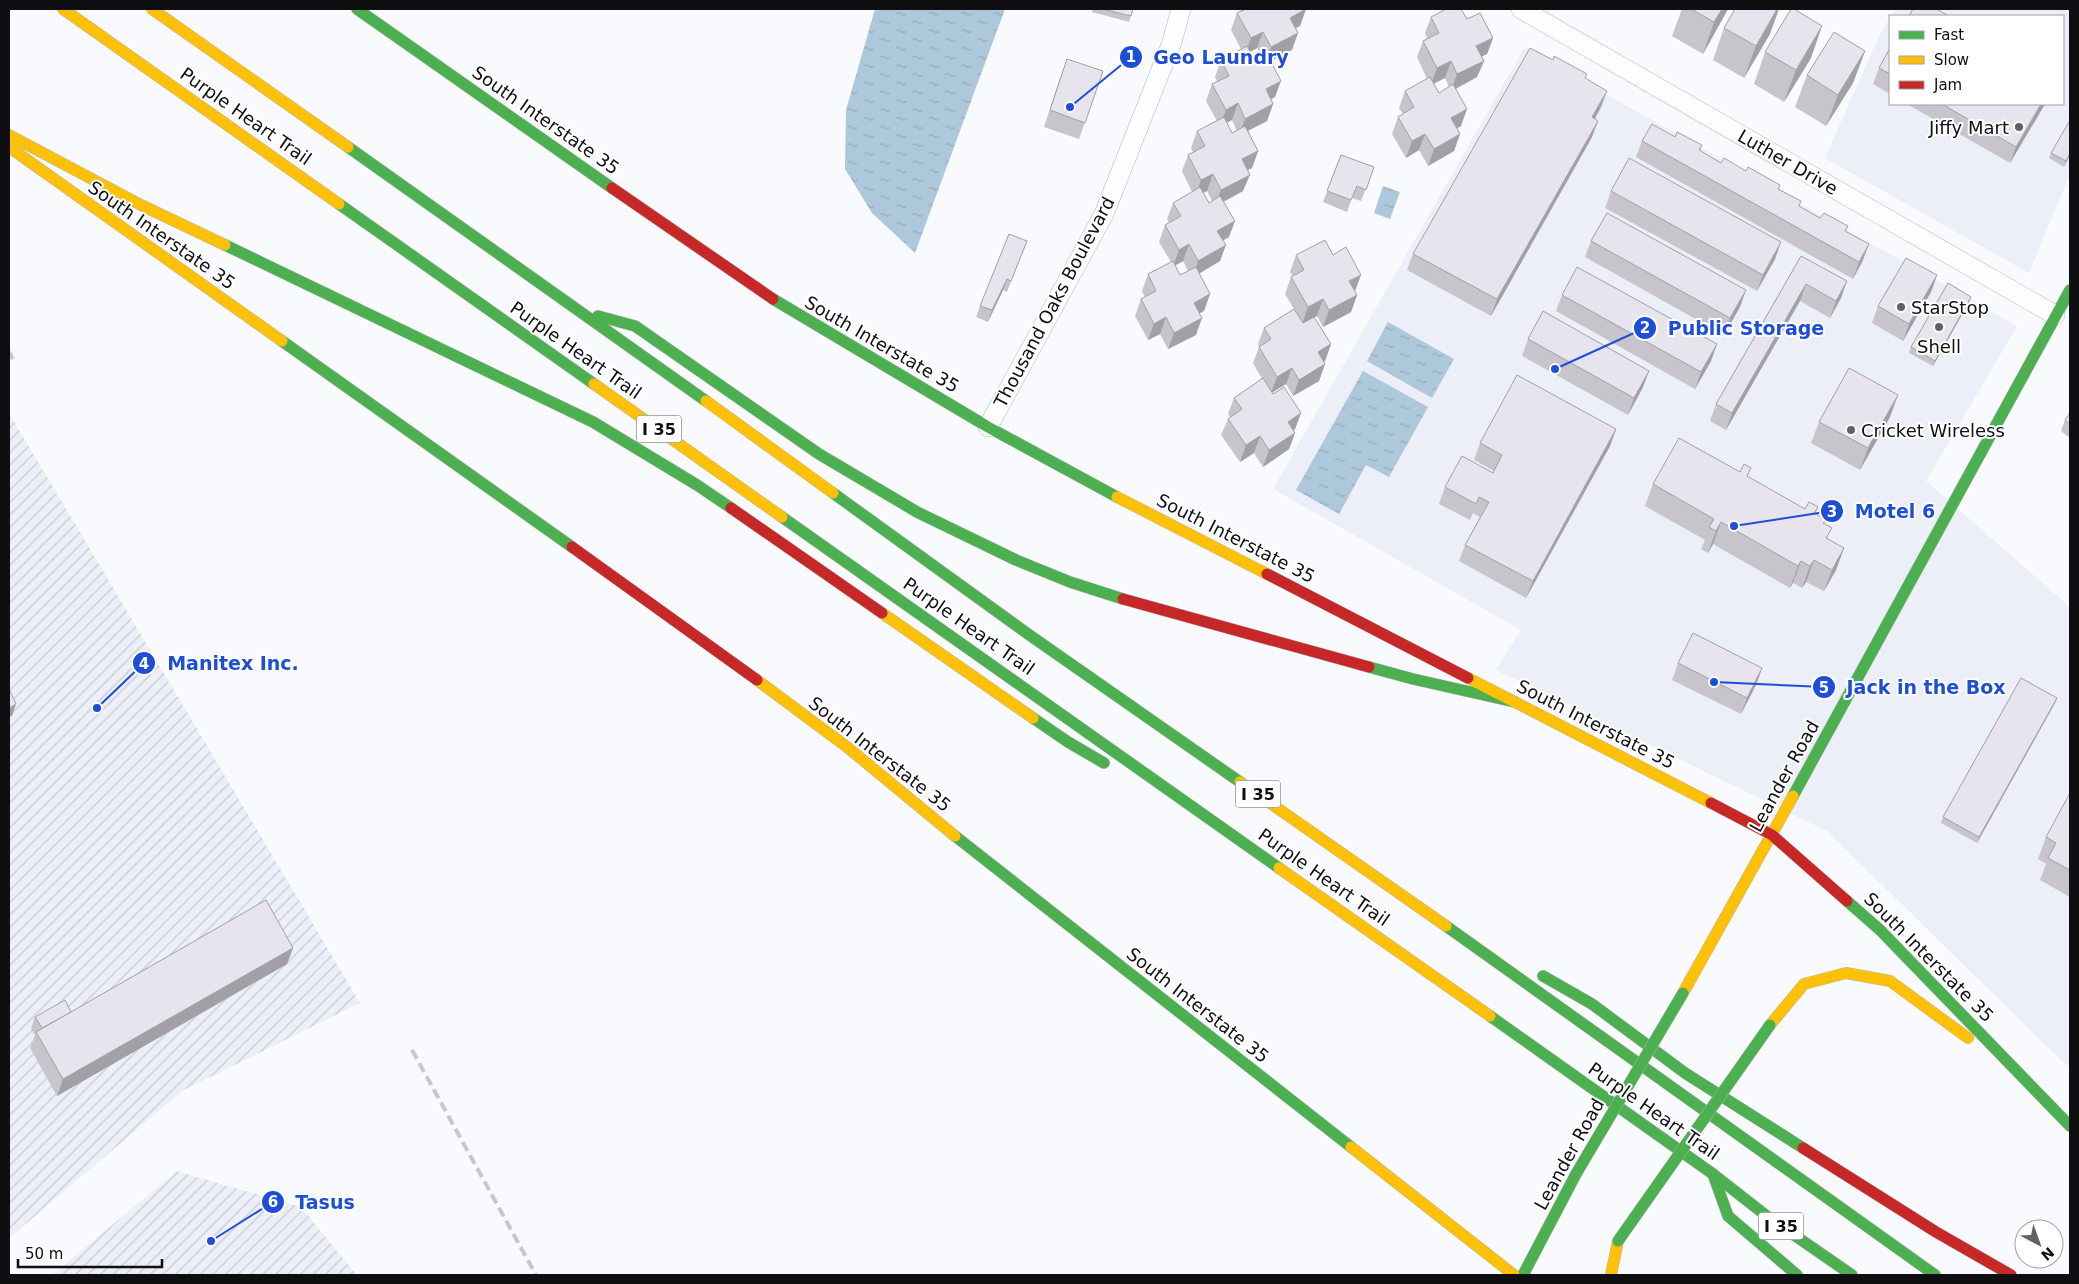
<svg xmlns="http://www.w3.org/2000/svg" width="2079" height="1284" font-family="'DejaVu Sans',sans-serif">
	<defs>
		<pattern id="industrial-furrows" width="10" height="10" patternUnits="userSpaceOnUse" patternTransform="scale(1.25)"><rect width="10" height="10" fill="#eceef8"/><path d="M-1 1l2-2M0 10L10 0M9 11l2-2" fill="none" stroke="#c9cbd4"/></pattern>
		<pattern id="water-ripples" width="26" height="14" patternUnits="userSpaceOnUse" patternTransform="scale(1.25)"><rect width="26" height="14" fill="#adc8da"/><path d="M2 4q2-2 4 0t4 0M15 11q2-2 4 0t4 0" fill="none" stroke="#94abba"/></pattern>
	</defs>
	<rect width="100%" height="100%" fill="#f9fafd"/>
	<g fill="#eceef8">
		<polygon points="1896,9 2070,9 2070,174 2029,273 1825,158 1880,34 1890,18 1890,104 2063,104 2063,16 1891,16"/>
		<polygon points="1524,48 2017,326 1926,481 2070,607 2070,1063 2067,1066 1827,831 1496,670 1521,630 1273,489"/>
	</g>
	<g fill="url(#industrial-furrows)">
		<polygon points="9,413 360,1003 182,1091 9,1238"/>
		<polygon points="177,1171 301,1207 357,1275 52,1275"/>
	</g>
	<g fill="url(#water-ripples)">
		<polygon points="875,9 1005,9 915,253 872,213 845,169 846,110"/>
		<polygon points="1383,186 1400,192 1390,219 1374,213"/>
		<polygon points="1388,322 1454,359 1432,398 1367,361"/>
		<polygon points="1363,371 1428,407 1389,477 1366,465 1339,514 1296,490"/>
	</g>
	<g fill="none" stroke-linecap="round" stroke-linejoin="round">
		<defs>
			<g id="street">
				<polyline points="1521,9 2055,315"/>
				<polyline points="988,427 1104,214 1172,42 1181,9"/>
			</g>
			<g id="fast">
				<polyline points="357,9 612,188"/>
				<polyline points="348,147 706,401"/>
				<polyline points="339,204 594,384"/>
				<polyline points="225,245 593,422 697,485 731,508"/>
				<polyline points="773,299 988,427 1117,497"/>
				<polyline points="598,316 635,326 819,454 917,512 1016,560 1070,582 1123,599"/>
				<polyline points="282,341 572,547"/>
				<polyline points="833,493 1028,634 1240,782"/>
				<polyline points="782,517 1279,868"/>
				<polyline points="1369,667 1413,679 1515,702"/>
				<polyline points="1033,718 1068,742 1104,763"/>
				<polyline points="1793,796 2070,290"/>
				<polyline points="955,836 1351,1147"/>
				<polyline points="1847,901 1880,930 2070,1126"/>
				<polyline points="1446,926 1935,1275"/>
				<polyline points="1543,976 1592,1004 1685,1073 1803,1148"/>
				<polyline points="1490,1016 1713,1174 1768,1217 1852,1275"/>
				<polyline points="1713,1174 1728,1216 1797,1275"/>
				<polyline points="1523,1275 1576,1174"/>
			</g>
			<g id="slow">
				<polyline points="63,9 339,204"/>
				<polyline points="152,9 348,147"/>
				<polyline points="9,135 141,205 225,245"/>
				<polyline points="9,147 282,341"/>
				<polyline points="594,384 782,517"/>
				<polyline points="706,401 833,493"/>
				<polyline points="1117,497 1267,574"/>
				<polyline points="882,613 1033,718"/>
				<polyline points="1468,678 1711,803"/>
				<polyline points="757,680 847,747 955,836"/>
				<polyline points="1240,782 1446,926"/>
				<polyline points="1279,868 1490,1016"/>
				<polyline points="1683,993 1793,796"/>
				<polyline points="1770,1025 1804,984 1846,973 1890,981 1968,1038"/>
				<polyline points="1351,1147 1514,1275"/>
				<polyline points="1611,1275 1618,1241"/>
			</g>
			<g id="jam">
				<polyline points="612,188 773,299"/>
				<polyline points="731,508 882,613"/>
				<polyline points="572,547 757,680"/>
				<polyline points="1267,574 1468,678"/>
				<polyline points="1123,599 1369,667"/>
				<polyline points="1711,803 1772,835 1847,901"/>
				<polyline points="1803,1148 1936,1232 2011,1275"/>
			</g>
		</defs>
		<use href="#street" stroke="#b5b6b9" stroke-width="20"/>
		<use href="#fast" stroke="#b5b6b9" stroke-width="12"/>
		<use href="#slow" stroke="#b5b6b9" stroke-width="12"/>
		<use href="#jam" stroke="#b5b6b9" stroke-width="12"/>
		<use href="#street" stroke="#fefeff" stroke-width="19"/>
		<use href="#fast" stroke="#4caf50" stroke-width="11"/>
		<use href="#slow" stroke="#ffc107" stroke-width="11"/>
		<use href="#jam" stroke="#c62828" stroke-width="11"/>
		<g stroke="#c8c8c8" stroke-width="4" stroke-dasharray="10 5" stroke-linecap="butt">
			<polyline points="9,352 13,359"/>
			<polyline points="412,1050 536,1275"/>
		</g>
		<defs>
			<g id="fast-bridge">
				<polyline points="1576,1174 1683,993"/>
				<polyline points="1618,1241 1770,1025"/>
			</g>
		</defs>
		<use href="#fast-bridge" stroke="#b5b6b9" stroke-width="12" stroke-linecap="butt"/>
		<use href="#fast-bridge" stroke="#4caf50" stroke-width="11"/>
	</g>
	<g fill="#c8c4cc" fill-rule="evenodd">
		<polygon points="1092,9 1133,9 1129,22 1092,12"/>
		<path d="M1240 9H1306L1300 26 1296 28 1292 50 1271 61 1275 97 1271 99 1273 104 1267 121 1248 131 1258 151 1252 168 1247 170 1243 191 1224 202 1229 237 1223 240 1220 261 1199 273 1210 294 1204 311 1199 313 1196 335 1168 349 1160 334 1148 340 1135 316 1141 299 1145 297 1142 291 1148 274 1171 262 1159 242 1165 225 1169 223 1167 219 1173 203 1192 192 1182 171 1188 155 1193 152 1191 148 1197 131 1217 121 1206 101 1212 84 1217 81 1215 77 1221 60 1241 49 1231 30 1237 13 1241 11ZM1257 48 1263 59 1256 63 1250 52ZM1232 120 1237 131 1232 133 1226 123ZM1207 191 1212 201 1209 203 1203 193ZM1183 261 1188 271 1180 275 1175 265Z"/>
		<polygon points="1682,9 1728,9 1703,54 1672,36"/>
		<path d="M1431 17 1467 19 1493 38 1487 54 1481 57 1484 61 1477 77 1456 89 1461 126 1457 128 1460 134 1454 151 1428 166 1419 150 1406 158 1392 134 1398 117 1403 114 1399 108 1405 91 1427 79 1417 57 1423 41 1427 38 1425 33ZM1445 78 1449 87 1439 93 1433 84Z"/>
		<polygon points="1724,28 1770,34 1744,78 1713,60"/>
		<polygon points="1890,48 1890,94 1873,84 1879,68"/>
		<polygon points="1865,51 1853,83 1826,126 1795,107 1807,75"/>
		<polygon points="1765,52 1811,58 1784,102 1754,84"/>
		<polygon points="1553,60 1587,74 1585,78 1601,107 1595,119 1592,137 1491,316 1407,270 1413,254"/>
		<polygon points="1103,71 1079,139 1044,127 1061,75"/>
		<polygon points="1907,104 2045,104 2010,163"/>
		<polygon points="1642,141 1702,145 1700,151 1721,163 1746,171 1780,185 1779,189 1801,201 1799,206 1820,218 1848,226 1846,231 1863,260 1853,279 1636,157"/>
		<polygon points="2051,153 2070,155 2064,167 2049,158"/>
		<polygon points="1341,155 1374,167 1361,201 1352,198 1347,212 1323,202"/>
		<polygon points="1611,191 1775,259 1757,291 1605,208"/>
		<polygon points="1027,241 1007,292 1003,290 988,322 976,317 980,306"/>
		<polygon points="1591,241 1740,307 1724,335 1585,257"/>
		<polygon points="1296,255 1333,255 1355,291 1357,295 1351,312 1323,327 1317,316 1314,317 1331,344 1325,361 1323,361 1325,364 1319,381 1293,396 1286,384 1272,393 1301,413 1295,429 1293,430 1295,433 1289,449 1263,467 1254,453 1240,462 1221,435 1228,419 1230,417 1228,414 1234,398 1262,379 1253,363 1259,347 1258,344 1264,328 1294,309 1285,294 1291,277 1293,276 1290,272"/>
		<polygon points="1801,256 1841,298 1830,318 1800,301 1726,430 1710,421 1716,404"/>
		<polygon points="1937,275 1931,292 1903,341 1872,323 1878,306"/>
		<polygon points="1562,295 1711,361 1695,389 1556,311"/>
		<polygon points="1971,297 1969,302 1933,366 1909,353 1911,347"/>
		<polygon points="1528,339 1643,387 1628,415 1522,356"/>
		<polygon points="2070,413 2070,438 2061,431 2065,420"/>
		<polygon points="1890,417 1860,470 1811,443 1819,422"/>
		<polygon points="1616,429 1610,446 1526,598 1459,561 1465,545 1480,517 1473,513 1470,520 1439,504 1445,487 1493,473 1494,471 1474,460 1480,443"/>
		<polygon points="1748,477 1805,509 1818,507 1815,514 1826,520 1825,524 1828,539 1844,548 1836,570 1824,591 1806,582 1802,588 1793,583 1790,588 1713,544 1708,553 1701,549 1705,540 1645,506 1653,484"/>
		<polygon points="1678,663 1762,668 1756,685 1741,714 1672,680"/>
		<polygon points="2057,698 2055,703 1977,843 1941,823 1943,817"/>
		<polygon points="2070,793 2070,897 2040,880 2046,864 2038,859 2046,837"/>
		<polygon points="293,948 287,964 57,1096 30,1048 35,1035 31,1028 35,1017 71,1012"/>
	</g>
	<g fill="#a2a0a6">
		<polygon points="1306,9 1300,26 1284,34 1290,18"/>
		<polygon points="1722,9 1728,9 1703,54 1714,22"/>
		<polygon points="1777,9 1779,9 1770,34 1744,78 1756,46"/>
		<polygon points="1822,26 1811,58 1784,102 1796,70"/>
		<polygon points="1263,32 1257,48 1245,55 1251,38"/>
		<polygon points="1298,33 1292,50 1265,64 1271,47"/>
		<polygon points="1493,38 1487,54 1470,62 1476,46"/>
		<polygon points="1865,51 1853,83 1826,126 1838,95"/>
		<polygon points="1451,61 1445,78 1431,85 1437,68"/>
		<polygon points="1484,61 1477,77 1451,91 1457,74"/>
		<polygon points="1281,81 1275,97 1260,105 1266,89"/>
		<polygon points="1607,91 1601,107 1586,134 1592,117"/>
		<polygon points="1238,103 1232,120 1219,126 1226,110"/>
		<polygon points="1273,104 1267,121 1239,135 1245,119"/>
		<polygon points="2041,104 2045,104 2010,163 2016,147"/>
		<polygon points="1467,109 1461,126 1445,135 1451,118"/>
		<polygon points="1598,121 1592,137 1491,316 1497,299"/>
		<polygon points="1425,134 1419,150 1406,158 1412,141"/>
		<polygon points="1460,134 1454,151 1428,166 1434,149"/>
		<polygon points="1258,151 1252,168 1235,176 1242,159"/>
		<polygon points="2070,153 2070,155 2064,167 2066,161"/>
		<polygon points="1213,174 1207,191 1195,197 1201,180"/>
		<polygon points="1250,175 1243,191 1215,206 1221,190"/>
		<polygon points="1235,221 1229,237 1211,247 1217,231"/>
		<polygon points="1781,242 1775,259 1757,291 1763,275"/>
		<polygon points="1189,244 1183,261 1173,267 1179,250"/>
		<polygon points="1869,244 1863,260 1853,279 1859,262"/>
		<polygon points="1226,245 1220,261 1192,278 1198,261"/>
		<polygon points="1361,275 1355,291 1343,298 1349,281"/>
		<polygon points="1937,275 1931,292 1903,341 1909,324"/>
		<polygon points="1007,279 1003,290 988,322 992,310"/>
		<polygon points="1847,281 1841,298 1830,318 1836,301"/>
		<polygon points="1806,284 1800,301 1726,430 1732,413"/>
		<polygon points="1746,290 1740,307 1724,335 1730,318"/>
		<polygon points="1210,294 1204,311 1188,319 1194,303"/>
		<polygon points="1357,295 1351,312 1323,327 1329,310"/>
		<polygon points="1971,297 1969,302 1933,366 1935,361"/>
		<polygon points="1323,299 1317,316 1302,324 1308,307"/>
		<polygon points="1166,317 1160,334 1148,340 1154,324"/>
		<polygon points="1202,318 1196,335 1168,349 1174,333"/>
		<polygon points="1331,344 1325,361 1312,369 1318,352"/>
		<polygon points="1717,344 1711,361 1695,389 1701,372"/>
		<polygon points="1325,364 1319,381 1293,396 1299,380"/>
		<polygon points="1292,368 1286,384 1271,393 1277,377"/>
		<polygon points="1649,371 1643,387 1628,415 1634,398"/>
		<polygon points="1898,395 1890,417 1860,470 1868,448"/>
		<polygon points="1301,413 1295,429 1282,438 1288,422"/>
		<polygon points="1616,429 1610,446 1526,598 1533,581"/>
		<polygon points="1295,433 1289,449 1263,467 1269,450"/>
		<polygon points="1260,436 1254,453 1240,462 1246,445"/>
		<polygon points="1721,522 1713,544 1708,553 1716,531"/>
		<polygon points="1844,548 1836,570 1824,591 1832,570"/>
		<polygon points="1814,560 1806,582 1802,588 1810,566"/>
		<polygon points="1801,561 1793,583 1790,588 1798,566"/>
		<polygon points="1762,668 1756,685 1741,714 1747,698"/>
		<polygon points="2057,698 2055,703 1977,843 1979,837"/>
		<polygon points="16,704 12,716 9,717 9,708"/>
		<polygon points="293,948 287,964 57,1096 63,1079"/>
	</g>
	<g fill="#e8e4ed" stroke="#a2a0a6">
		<polygon points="1102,9 1133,9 1131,16"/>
		<polygon points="1246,9 1306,9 1290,18 1298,33 1271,47 1263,32 1251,38 1237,13"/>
		<polygon points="1446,9 1461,9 1467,19 1480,13 1493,38 1476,46 1484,61 1457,74 1451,61 1437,68 1423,41 1439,33 1431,17"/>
		<polygon points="1691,9 1722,9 1714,22"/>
		<polygon points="1735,9 1777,9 1756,46 1724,28"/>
		<polygon points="1791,9 1794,9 1822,26 1796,70 1765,52"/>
		<polygon points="1913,9 1936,9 1949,16 1909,16"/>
		<polygon points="1834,32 1865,51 1838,95 1807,75"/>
		<polygon points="1247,46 1256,63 1268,56 1281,81 1266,89 1273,104 1245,119 1238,103 1226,110 1212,84 1229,76 1221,60"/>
		<polygon points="1530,48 1553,60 1554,56 1587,74 1585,78 1607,91 1592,117 1598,121 1497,299 1413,254"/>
		<polygon points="1890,48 1890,74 1879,68"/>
		<polygon points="1067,59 1103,71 1085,123 1050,110"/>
		<polygon points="1430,77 1439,93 1453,84 1467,109 1451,118 1460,134 1434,149 1425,134 1412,141 1398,117 1414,107 1405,91"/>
		<polygon points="1942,104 2041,104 2016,147"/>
		<polygon points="1224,117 1232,133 1245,126 1258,151 1242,159 1250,175 1221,190 1213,174 1201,180 1188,155 1205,146 1197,131"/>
		<polygon points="2069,122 2070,123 2070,153 2066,161 2051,153"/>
		<polygon points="1652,124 1675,137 1677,132 1702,145 1699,150 1721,163 1724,158 1746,171 1748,167 1780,185 1778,189 1801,201 1799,206 1820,218 1824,213 1848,226 1845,231 1869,244 1859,262 1642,141"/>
		<polygon points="1341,155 1374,167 1366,190 1357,186 1351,200 1327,191"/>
		<polygon points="1629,158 1781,242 1763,275 1611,191"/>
		<polygon points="1200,187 1209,203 1220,196 1235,221 1217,231 1226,245 1198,261 1189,244 1179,250 1165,225 1181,216 1173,203"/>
		<polygon points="1607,213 1746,290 1730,318 1591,241"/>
		<polygon points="1009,234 1027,241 1011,281 1007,279 992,310 980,306"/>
		<polygon points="1325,240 1333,255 1346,247 1361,275 1349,281 1357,295 1329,310 1323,299 1308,307 1291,277 1304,270 1296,255"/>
		<polygon points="1801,256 1847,281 1836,301 1806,284 1732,413 1716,404"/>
		<polygon points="1906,258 1937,275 1909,324 1878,306"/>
		<polygon points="1173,261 1180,275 1196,267 1210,294 1194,303 1202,318 1174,333 1166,317 1154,324 1141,299 1156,291 1148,274"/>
		<polygon points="1577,267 1717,344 1701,372 1562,295"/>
		<polygon points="1948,283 1971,297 1935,361 1911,347"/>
		<polygon points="1294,309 1303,323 1314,317 1331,344 1318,352 1325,364 1299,380 1292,368 1277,377 1259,347 1271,339 1264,328"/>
		<polygon points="1543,311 1649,371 1634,398 1528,339"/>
		<polygon points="1849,368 1898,395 1868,448 1819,422"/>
		<polygon points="1517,375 1616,429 1533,581 1465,545 1489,502 1479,497 1476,504 1445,487 1462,456 1493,473 1502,455 1480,443"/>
		<polygon points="1263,378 1273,394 1284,387 1301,413 1288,422 1295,433 1269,450 1260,436 1246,445 1228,419 1242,409 1234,398"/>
		<polygon points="2070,413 2070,424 2065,420"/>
		<polygon points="1679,438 1740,472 1744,464 1751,468 1747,476 1805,509 1809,502 1818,507 1814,513 1826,520 1823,523 1832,528 1826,538 1844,548 1832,570 1814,560 1810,566 1801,561 1798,566 1721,522 1716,531 1709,527 1714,519 1653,484"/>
		<polygon points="1693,633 1762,668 1747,698 1678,663"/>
		<polygon points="2021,678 2057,698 1979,837 1943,817"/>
		<polygon points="9,689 16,704 9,708"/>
		<polygon points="2070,793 2070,870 2048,858 2056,843 2046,837"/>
		<polygon points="266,900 293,948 63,1079 36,1032"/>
		<polygon points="65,1000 71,1012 42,1028 35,1017"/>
	</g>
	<g fill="#616164" stroke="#fff" stroke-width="2">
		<circle cx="2019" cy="127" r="5"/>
		<circle cx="1901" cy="307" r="5"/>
		<circle cx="1939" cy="327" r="5"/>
		<circle cx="1851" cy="430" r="5"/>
	</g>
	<g text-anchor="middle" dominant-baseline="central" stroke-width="4" stroke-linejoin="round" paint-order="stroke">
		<g fill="#fff" stroke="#575759" stroke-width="1">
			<rect x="636.5" y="415.5" width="45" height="27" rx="4"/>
			<rect x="1235.5" y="780.5" width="45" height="27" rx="4"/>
			<rect x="1758.5" y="1212.5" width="45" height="27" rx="4"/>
		</g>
		<g font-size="16" font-weight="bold" fill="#0f0f12">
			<text x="659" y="429">I 35</text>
			<text x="1258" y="794">I 35</text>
			<text x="1781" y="1226">I 35</text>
		</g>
		<g font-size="18" fill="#0f0f12" stroke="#fff">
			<text transform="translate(246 116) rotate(35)">Purple Heart Trail</text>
			<text transform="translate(546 120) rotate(35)">South Interstate 35</text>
			<text transform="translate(1788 162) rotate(30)">Luther Drive</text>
			<text transform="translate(162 235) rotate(35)">South Interstate 35</text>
			<text transform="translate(1054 302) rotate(-62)">Thousand Oaks Boulevard</text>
			<text transform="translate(882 344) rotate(30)">South Interstate 35</text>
			<text transform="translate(576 350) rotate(35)">Purple Heart Trail</text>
			<text transform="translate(1236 538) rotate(27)">South Interstate 35</text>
			<text transform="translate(969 626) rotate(35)">Purple Heart Trail</text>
			<text transform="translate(1596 724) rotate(27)">South Interstate 35</text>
			<text transform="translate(880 754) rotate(38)">South Interstate 35</text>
			<text transform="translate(1784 776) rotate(-61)">Leander Road</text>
			<text transform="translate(1324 877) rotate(35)">Purple Heart Trail</text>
			<text transform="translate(1929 957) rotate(45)">South Interstate 35</text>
			<text transform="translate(1198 1005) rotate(38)">South Interstate 35</text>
			<text transform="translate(1654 1111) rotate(35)">Purple Heart Trail</text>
			<text transform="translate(1569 1154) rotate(-61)">Leander Road</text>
		</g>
		<g font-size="18" fill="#0f0f12" stroke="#fff" text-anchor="start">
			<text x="2009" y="127" text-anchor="end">Jiffy Mart</text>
			<text x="1911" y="307">StarStop</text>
			<text x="1939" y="346" text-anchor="middle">Shell</text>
			<text x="1861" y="430">Cricket Wireless</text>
		</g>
	</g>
	<path fill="none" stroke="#1d4ed8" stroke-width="2" d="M1070 107L1131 57M1555 369L1645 328M1734 526L1832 511M97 708L144 663M1714 682L1824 687M211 1241L273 1202"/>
	<g fill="#1d4ed8" stroke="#fff" stroke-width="2">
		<circle cx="1070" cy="107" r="5"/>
		<circle cx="1555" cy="369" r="5"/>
		<circle cx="1734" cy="526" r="5"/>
		<circle cx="97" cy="708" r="5"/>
		<circle cx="1714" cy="682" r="5"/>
		<circle cx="211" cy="1241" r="5"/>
		<circle cx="1131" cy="57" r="12"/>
		<circle cx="1645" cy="328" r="12"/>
		<circle cx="1832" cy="511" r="12"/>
		<circle cx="144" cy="663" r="12"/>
		<circle cx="1824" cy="687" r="12"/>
		<circle cx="273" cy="1202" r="12"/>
	</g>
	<g font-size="15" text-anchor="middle" font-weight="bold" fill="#fff">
		<text x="1131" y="62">1</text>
		<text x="1645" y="333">2</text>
		<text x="1832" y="517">3</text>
		<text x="144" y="669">4</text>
		<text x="1824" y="693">5</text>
		<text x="273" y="1207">6</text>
	</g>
	<g font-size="19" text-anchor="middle" font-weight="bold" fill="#1d4ed8" stroke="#fff" stroke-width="4" stroke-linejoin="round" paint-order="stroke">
		<text x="1221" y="64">Geo Laundry</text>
		<text x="1746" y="335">Public Storage</text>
		<text x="1895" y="518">Motel 6</text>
		<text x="233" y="670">Manitex Inc.</text>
		<text x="1926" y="694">Jack in the Box</text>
		<text x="325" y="1209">Tasus</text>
	</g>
	<rect width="2079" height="1284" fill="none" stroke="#0f0f12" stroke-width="20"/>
	<rect x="1889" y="15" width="175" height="90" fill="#ffffff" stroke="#9f9fa0"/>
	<rect x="1899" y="31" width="25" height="8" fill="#4caf50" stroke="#9f9fa0"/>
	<text x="1934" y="40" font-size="15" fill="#0f0f12">Fast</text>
	<rect x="1899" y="56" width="25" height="8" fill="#ffc107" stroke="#9f9fa0"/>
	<text x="1934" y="65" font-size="15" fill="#0f0f12">Slow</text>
	<rect x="1899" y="81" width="25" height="8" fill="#c62828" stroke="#9f9fa0"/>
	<text x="1934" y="90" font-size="15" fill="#0f0f12">Jam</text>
	<g transform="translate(2039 1244) rotate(139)"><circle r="24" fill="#ffffff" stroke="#9f9fa0"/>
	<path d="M0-4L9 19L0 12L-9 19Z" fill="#616164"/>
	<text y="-8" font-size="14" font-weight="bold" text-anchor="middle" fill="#0f0f12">N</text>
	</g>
	<path d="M18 1259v8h144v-8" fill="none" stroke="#0f0f12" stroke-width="2.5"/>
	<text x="25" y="1259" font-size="15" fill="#0f0f12" stroke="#ffffff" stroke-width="4" paint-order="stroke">50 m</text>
</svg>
